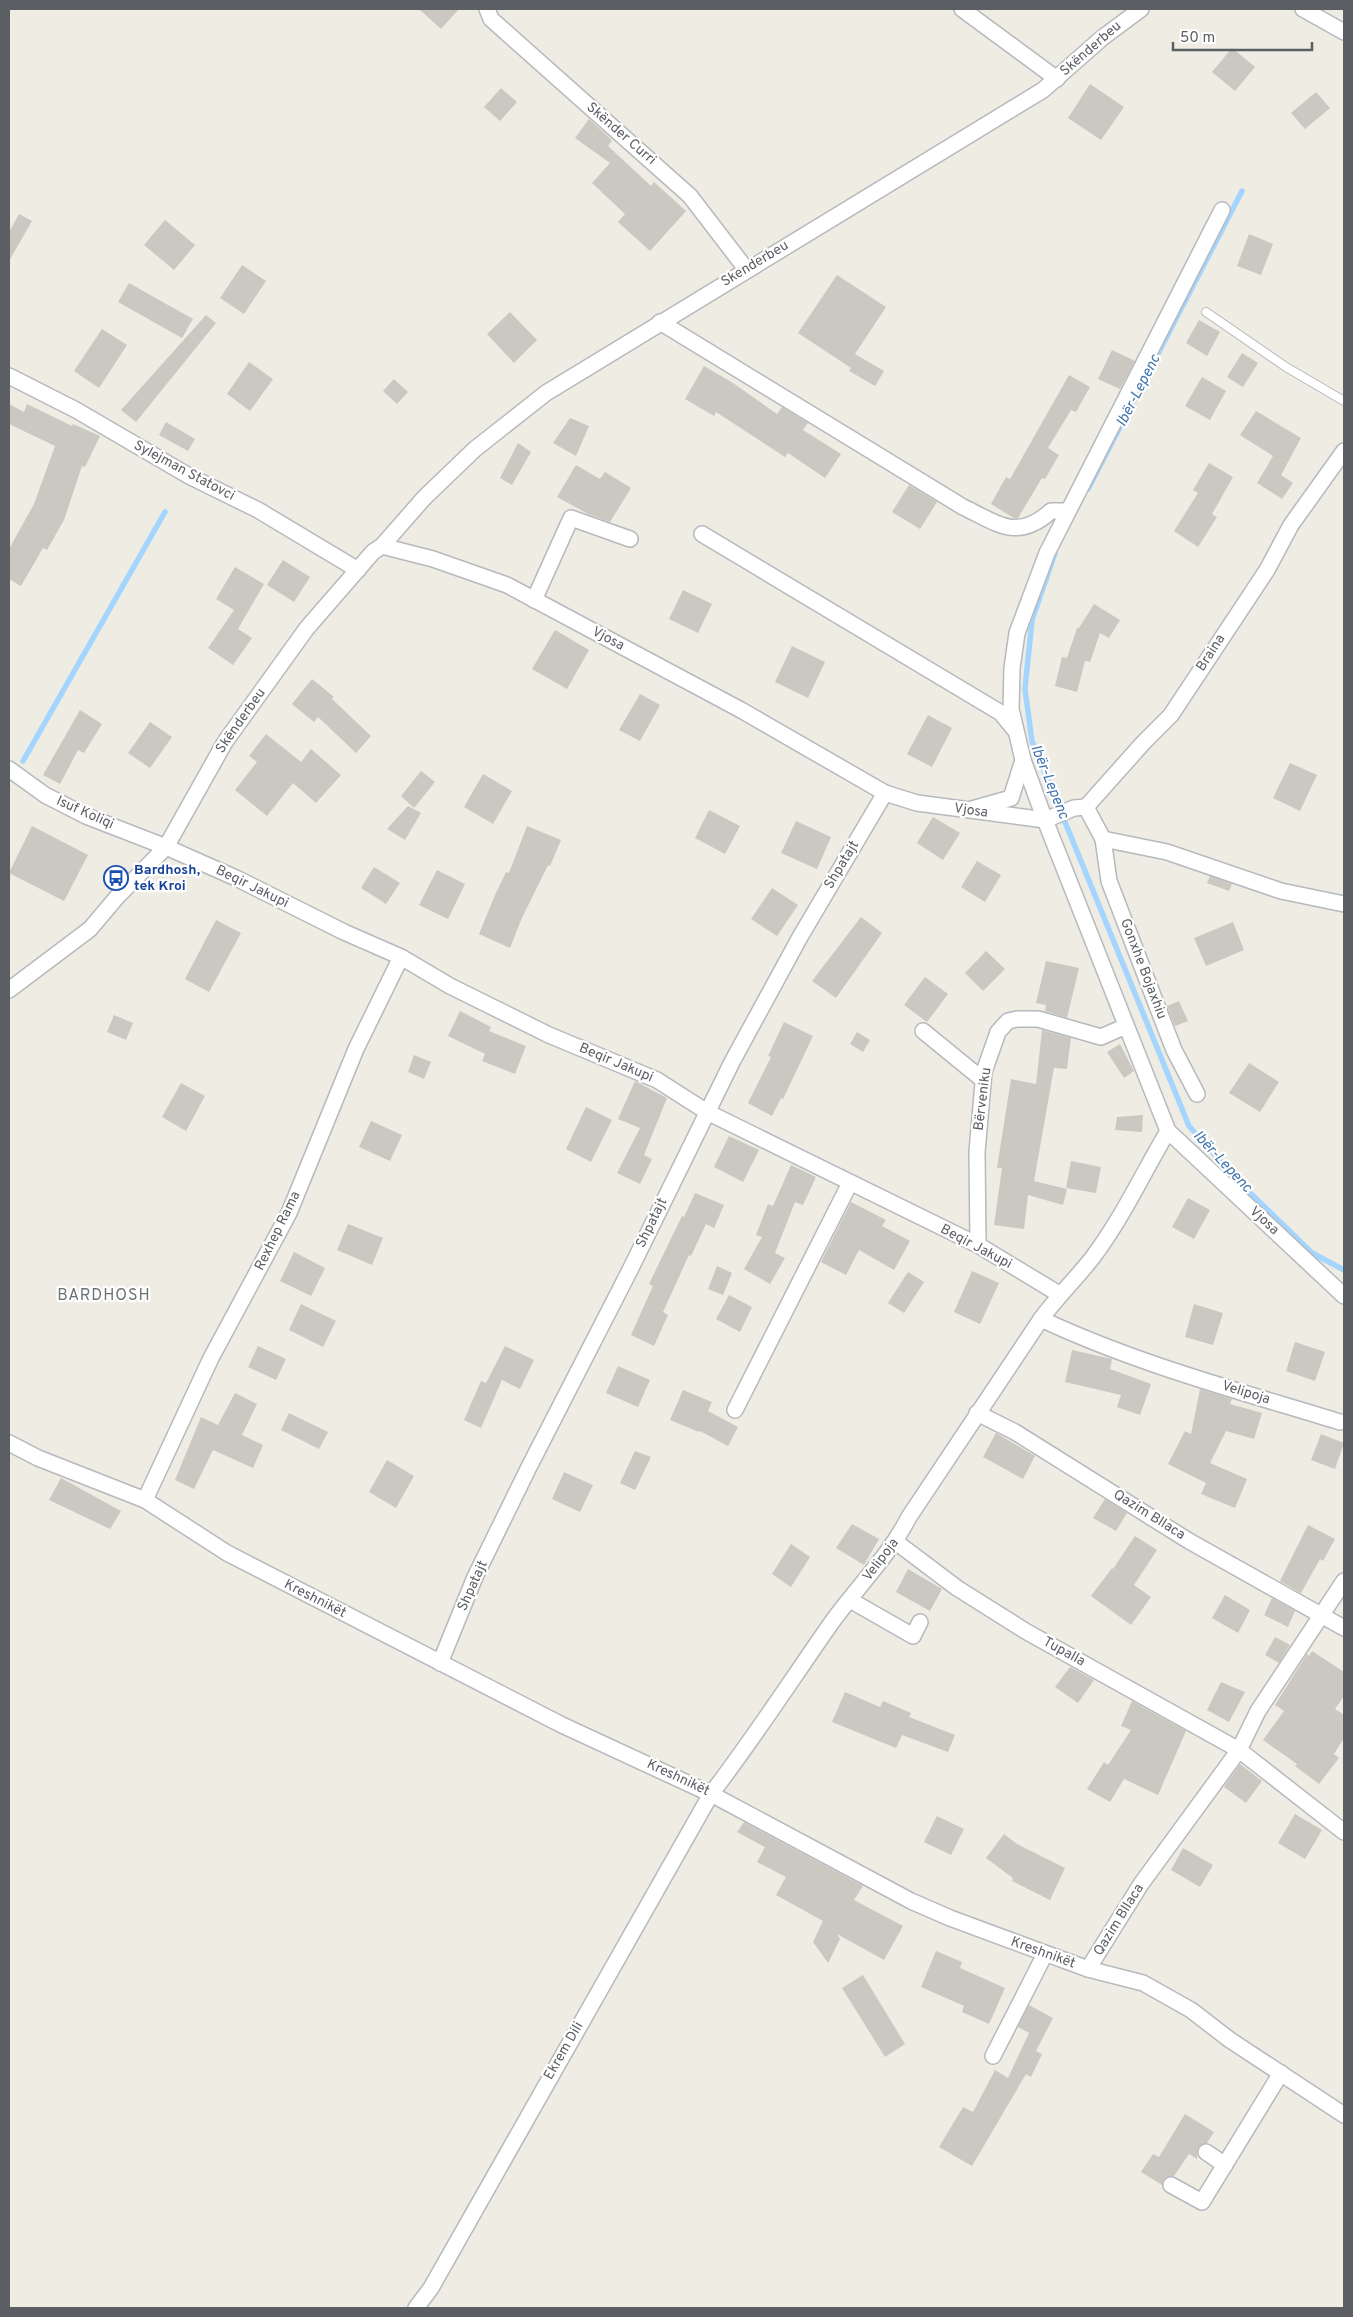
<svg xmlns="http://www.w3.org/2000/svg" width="1353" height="2317" font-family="Overpass,sans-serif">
	<rect width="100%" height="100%" fill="#eeece3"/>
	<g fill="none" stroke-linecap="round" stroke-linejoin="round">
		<g stroke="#a3d5fe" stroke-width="5.5">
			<polyline points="1088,489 1242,191"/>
			<polyline points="1055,553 1032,620 1025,689 1032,741 1189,1126 1240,1183 1312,1253 1344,1270"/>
			<polyline points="23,761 165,512"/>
		</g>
	</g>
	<g fill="#cbc8c2">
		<polygon points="419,9 459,9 441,29"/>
		<polygon points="1232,48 1255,67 1235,91 1212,72"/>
		<polygon points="1090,84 1124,107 1101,140 1068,118"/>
		<polygon points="501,88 517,102 500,121 484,107"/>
		<polygon points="1316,92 1330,108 1305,129 1291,113"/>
		<polygon points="589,119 612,140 608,146 651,186 654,182 686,211 650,251 618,222 625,214 592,183 610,163 575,138"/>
		<polygon points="19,214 32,221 9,261 9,232"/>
		<polygon points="165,220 195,245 174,270 144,245"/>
		<polygon points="1249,234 1273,244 1261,275 1237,266"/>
		<polygon points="242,265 266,281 244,314 220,298"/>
		<polygon points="837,275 886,307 855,354 884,371 875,386 849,371 851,368 798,333"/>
		<polygon points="129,283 193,319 182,338 118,302"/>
		<polygon points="510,312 537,340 514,363 487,334"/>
		<polygon points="206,315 216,323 136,422 121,410"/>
		<polygon points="1199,320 1220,332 1207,356 1186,343"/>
		<polygon points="102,329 127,345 99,388 74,371"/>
		<polygon points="1112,350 1135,361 1120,389 1098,379"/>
		<polygon points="1242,353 1258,363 1243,387 1227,377"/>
		<polygon points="249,362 273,379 250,411 227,394"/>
		<polygon points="704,366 733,383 777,414 782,407 808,423 803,430 841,454 825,478 788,453 785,457 716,412 714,416 685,399"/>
		<polygon points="1069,375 1090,387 1076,412 1071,410 1048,448 1059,455 1045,479 1042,478 1018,518 1014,518 991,504 1006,477 1010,479"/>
		<polygon points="1202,377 1226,391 1210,420 1185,406"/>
		<polygon points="394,379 408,392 397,404 383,391"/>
		<polygon points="9,404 24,412 27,404 72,426 73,424 100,436 85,467 82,466 64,520 47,550 43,548 21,586 9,579 9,549 34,504 55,446 9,424"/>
		<polygon points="1256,411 1301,438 1281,475 1293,483 1282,499 1257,483 1273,456 1240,435"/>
		<polygon points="570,418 589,426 576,456 553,443"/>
		<polygon points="166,422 195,439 188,451 159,435"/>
		<polygon points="518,443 531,452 512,485 500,478"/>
		<polygon points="1209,463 1233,477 1212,514 1217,517 1198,547 1174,531 1198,493 1193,490"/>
		<polygon points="576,465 600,479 605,472 631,488 610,522 588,514 557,497"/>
		<polygon points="909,485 937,502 920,529 892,512"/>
		<polygon points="283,560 310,577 294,602 267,585"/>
		<polygon points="235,567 264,584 238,629 252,638 233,665 208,648 234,610 216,599"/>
		<polygon points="683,590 712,604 698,633 669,619"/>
		<polygon points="1094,604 1120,620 1109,638 1100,633 1090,662 1085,661 1077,692 1055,686 1062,657 1067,658 1077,628 1079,628"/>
		<polygon points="555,630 589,650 567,689 532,669"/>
		<polygon points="792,646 825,662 808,698 775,682"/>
		<polygon points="312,679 334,697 332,699 371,736 356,753 318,717 314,722 292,704"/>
		<polygon points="640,694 660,705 640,741 619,730"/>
		<polygon points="80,710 102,724 84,753 78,750 60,784 43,775"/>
		<polygon points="928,715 952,728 932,767 907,754"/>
		<polygon points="150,722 172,737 150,768 128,753"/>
		<polygon points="266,734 301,762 311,749 341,775 316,803 293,783 267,816 235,790 257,762 249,756"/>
		<polygon points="1290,763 1317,775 1300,811 1273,798"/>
		<polygon points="421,771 435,782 414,808 401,796"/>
		<polygon points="483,774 512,791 493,824 464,807"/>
		<polygon points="408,806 421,813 405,840 387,829"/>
		<polygon points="709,810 740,826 725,854 695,838"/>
		<polygon points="933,817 960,833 943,860 917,843"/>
		<polygon points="796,821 831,837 817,869 781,853"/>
		<polygon points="32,826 88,855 64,901 9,873"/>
		<polygon points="527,826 561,840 550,866 548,865 521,920 510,948 479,934 495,895 506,872 509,873"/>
		<polygon points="977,861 1001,875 985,902 961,887"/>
		<polygon points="374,867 400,883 386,904 361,888"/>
		<polygon points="437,870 465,884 448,919 419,905"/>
		<polygon points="1210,876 1232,884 1229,891 1207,883"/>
		<polygon points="772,888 798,905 777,936 751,919"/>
		<polygon points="861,917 882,933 836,998 812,981"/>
		<polygon points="216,920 241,933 209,992 185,979"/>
		<polygon points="1233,922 1244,950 1206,966 1194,938"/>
		<polygon points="986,951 1005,969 983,991 965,973"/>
		<polygon points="1046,961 1079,968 1067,1018 1045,1011 1046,1005 1036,1003"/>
		<polygon points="925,977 948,994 927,1022 904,1005"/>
		<polygon points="1179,1001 1188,1021 1175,1026 1167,1006"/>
		<polygon points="460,1011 491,1027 489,1031 526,1046 515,1074 482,1061 485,1054 448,1036"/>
		<polygon points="114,1015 133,1023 126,1040 107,1032"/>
		<polygon points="784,1022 813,1036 783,1099 781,1098 772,1116 748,1103 771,1057 768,1056"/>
		<polygon points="1042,1030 1071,1038 1067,1069 1054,1068 1034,1181 1067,1189 1063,1205 1028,1195 1024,1229 994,1225 1002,1168 997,1168 1011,1079 1036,1084"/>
		<polygon points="857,1032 870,1040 863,1052 850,1044"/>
		<polygon points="1120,1044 1134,1071 1124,1078 1107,1052"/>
		<polygon points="414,1055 431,1062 424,1079 408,1072"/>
		<polygon points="1249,1063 1279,1082 1260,1112 1229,1093"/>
		<polygon points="635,1081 667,1098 644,1155 652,1159 640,1184 617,1173 640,1128 618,1119"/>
		<polygon points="181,1083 205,1096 186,1131 162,1117"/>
		<polygon points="586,1107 612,1120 591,1162 566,1149"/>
		<polygon points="1143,1115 1142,1132 1115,1130 1117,1117"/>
		<polygon points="371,1121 402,1135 390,1161 359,1147"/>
		<polygon points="729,1136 759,1150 743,1182 714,1167"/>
		<polygon points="1071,1161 1101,1167 1096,1193 1066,1188"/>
		<polygon points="791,1165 816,1177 803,1205 795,1202 775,1253 785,1258 770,1284 744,1269 762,1237 756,1235 768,1204 773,1206"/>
		<polygon points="695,1193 724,1205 714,1228 706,1224 691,1256 689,1255 663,1312 668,1315 654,1346 631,1335 653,1286 649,1284 682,1216 684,1217"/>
		<polygon points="1188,1198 1210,1210 1194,1239 1172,1227"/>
		<polygon points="851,1202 886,1220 882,1226 910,1241 894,1270 859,1250 846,1275 821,1262"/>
		<polygon points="348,1224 383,1238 372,1265 337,1250"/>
		<polygon points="294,1252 325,1268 311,1296 280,1281"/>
		<polygon points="717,1266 732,1273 723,1295 708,1289"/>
		<polygon points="972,1271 999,1283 980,1324 954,1312"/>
		<polygon points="908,1272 924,1282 904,1313 888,1303"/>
		<polygon points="729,1295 752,1307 740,1332 716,1319"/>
		<polygon points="301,1304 336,1321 323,1347 289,1330"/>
		<polygon points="1194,1304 1223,1313 1213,1345 1185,1337"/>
		<polygon points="1295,1342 1325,1352 1315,1381 1286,1371"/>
		<polygon points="258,1346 286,1359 276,1380 248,1367"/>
		<polygon points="505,1346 534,1360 520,1389 502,1380 481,1428 464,1420 481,1381 486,1383"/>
		<polygon points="1072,1350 1112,1359 1110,1369 1151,1384 1140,1415 1117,1407 1121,1395 1065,1382"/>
		<polygon points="618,1366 650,1380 638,1407 606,1393"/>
		<polygon points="1200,1389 1232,1399 1230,1404 1262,1413 1254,1439 1226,1431 1210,1463 1247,1479 1235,1508 1201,1494 1206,1483 1168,1464 1185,1431 1191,1434"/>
		<polygon points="683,1390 712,1402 708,1411 738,1427 728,1446 700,1431 699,1432 670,1420"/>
		<polygon points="235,1393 257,1404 242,1435 263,1445 253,1468 213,1450 194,1489 175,1480 201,1417 218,1425"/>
		<polygon points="289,1413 328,1432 319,1449 281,1430"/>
		<polygon points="996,1433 1035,1456 1023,1479 983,1457"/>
		<polygon points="1321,1434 1344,1443 1335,1469 1311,1460"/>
		<polygon points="635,1451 651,1457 635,1490 620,1483"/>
		<polygon points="387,1460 414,1476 396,1508 369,1492"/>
		<polygon points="564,1472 593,1485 580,1512 552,1499"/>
		<polygon points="61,1478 121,1511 110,1529 49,1500"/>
		<polygon points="1105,1499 1127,1513 1116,1531 1093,1518"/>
		<polygon points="852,1524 879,1539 864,1565 836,1548"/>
		<polygon points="1308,1525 1335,1539 1323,1561 1320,1559 1301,1593 1280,1581"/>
		<polygon points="1135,1536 1157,1550 1134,1585 1151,1597 1131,1625 1091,1596 1112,1568 1113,1569"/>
		<polygon points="791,1544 810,1557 791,1587 772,1574"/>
		<polygon points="908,1569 942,1589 930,1611 896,1592"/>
		<polygon points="1225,1595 1250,1610 1238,1633 1212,1618"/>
		<polygon points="1272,1598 1295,1611 1288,1627 1264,1615"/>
		<polygon points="1275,1637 1290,1645 1279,1663 1265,1655"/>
		<polygon points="1312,1651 1344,1672 1344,1696 1335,1709 1344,1715 1344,1738 1334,1754 1339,1758 1319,1784 1295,1766 1297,1764 1263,1740 1284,1711 1275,1705 1307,1654 1309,1656"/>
		<polygon points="1070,1667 1094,1680 1078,1703 1055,1687"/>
		<polygon points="1221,1682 1245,1692 1229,1722 1207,1710"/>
		<polygon points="845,1692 880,1707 883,1701 911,1713 909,1717 955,1735 948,1752 902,1735 896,1748 832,1722"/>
		<polygon points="1132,1701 1186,1731 1158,1795 1124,1779 1110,1802 1087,1789 1104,1762 1108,1765 1131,1730 1121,1726"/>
		<polygon points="1240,1764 1262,1781 1246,1803 1224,1787"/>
		<polygon points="1295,1814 1322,1830 1305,1859 1278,1843"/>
		<polygon points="937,1816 964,1829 951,1855 924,1842"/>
		<polygon points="744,1822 863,1886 854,1900 903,1926 884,1960 837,1934 840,1939 828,1963 813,1942 823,1921 776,1895 786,1877 757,1862 765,1847 737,1832"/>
		<polygon points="1004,1834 1017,1844 1065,1868 1050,1900 1012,1881 1013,1878 986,1858"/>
		<polygon points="1183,1848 1213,1865 1200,1887 1171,1870"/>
		<polygon points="936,1951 962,1962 960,1968 1005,1988 989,2024 962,2012 964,2006 921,1987"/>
		<polygon points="863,1975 905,2044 885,2057 842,1988"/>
		<polygon points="1029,2005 1053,2018 1036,2051 1042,2054 1031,2077 1026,2074 972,2166 939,2147 963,2107 973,2112 995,2070 1008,2078 1029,2033 1018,2027"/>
		<polygon points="1185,2114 1214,2132 1207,2143 1198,2147 1197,2159 1189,2154 1174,2176 1166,2177 1162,2185 1141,2172 1153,2154 1159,2157"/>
	</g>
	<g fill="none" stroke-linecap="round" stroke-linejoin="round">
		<defs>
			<polyline id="lane" points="1206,312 1286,367 1344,401"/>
			<g id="street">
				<polyline points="487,9 491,19 690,196 746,269"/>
				<polyline points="962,9 1057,79"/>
				<polyline points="1303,9 1344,32"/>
				<polyline points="1222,210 1047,553 1017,633 1012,668 1011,709 1023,760 1045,820 1168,1131 1344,1296"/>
				<path d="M660 322 963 507C997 523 1017 542 1051 511H1067"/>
				<polyline points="9,376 76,410 189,476 258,510 358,570"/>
				<polyline points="702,534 1001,713 1014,729"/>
				<polyline points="382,546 433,559 507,585 741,710 885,793 917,803 1045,820 1074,808 1086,807 1144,742 1171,715 1267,570 1291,525 1344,451"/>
				<polyline points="534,600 571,518 630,539"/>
				<polyline points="9,769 45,795 86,816 166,847 236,878 344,932 401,957 450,986 549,1035 657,1080 707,1112 978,1245 1059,1294"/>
				<polyline points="1086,807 1103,839 1167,852 1281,891 1344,904"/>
				<polyline points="972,809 1011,798 1023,760"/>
				<polyline points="1103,839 1109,881 1174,1050 1197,1094"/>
				<polyline points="9,990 90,929 117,897 166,847 225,742 307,628 373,552 382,546 424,498 475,449 546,393 1043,90 1102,38 1141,9"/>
				<polyline points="923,1031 983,1080"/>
				<polyline points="978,1245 977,1152 984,1072 998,1032 1008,1021 1017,1019 1038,1019 1101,1037 1126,1026"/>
				<path d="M1041 1319C1137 1364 1239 1391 1340 1422"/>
				<polyline points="735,1410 850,1183"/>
				<polyline points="977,1413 1015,1432 1189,1541 1344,1628"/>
				<polyline points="9,1443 38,1458 145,1500 227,1553 562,1725 711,1794 911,1901 950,1918 1088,1969 1143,1983 1191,2010 1230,2040 1344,2115"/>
				<polyline points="145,1500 211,1358 289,1213 356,1049 401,957"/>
				<polyline points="896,1542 957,1588 1027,1632 1239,1750 1344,1832"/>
				<polyline points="850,1600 913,1636 920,1622"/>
				<polyline points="440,1663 475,1577 529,1467 630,1270 732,1062 800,937 885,793"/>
				<polyline points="1088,1969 1141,1884 1239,1750 1258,1711 1344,1581"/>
				<polyline points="993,2056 1045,1954"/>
				<polyline points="1206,2152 1225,2165"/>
				<polyline points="1171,2185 1202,2202 1281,2073"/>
				<path d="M416 2308 431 2288 711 1794C754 1738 792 1679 832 1622 858 1586 889 1556 909 1517L1041 1319C1057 1297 1076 1279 1093 1257 1123 1217 1143 1173 1168 1131"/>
			</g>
		</defs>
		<use href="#lane" stroke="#b6b9bd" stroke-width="10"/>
		<use href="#street" stroke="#b6b9bd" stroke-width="18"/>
		<use href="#lane" stroke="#fff" stroke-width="8"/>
		<use href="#street" stroke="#fff" stroke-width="15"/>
	</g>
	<defs>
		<symbol id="bus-ring" viewBox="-11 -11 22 22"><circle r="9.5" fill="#fff" stroke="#1a4fb4" stroke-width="1.5"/><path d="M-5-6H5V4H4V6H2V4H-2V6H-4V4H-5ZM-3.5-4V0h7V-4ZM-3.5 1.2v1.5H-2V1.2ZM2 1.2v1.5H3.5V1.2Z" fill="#1a4fb4"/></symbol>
	</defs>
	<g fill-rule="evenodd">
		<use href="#bus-ring" x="102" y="864" width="28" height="28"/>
	</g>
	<g text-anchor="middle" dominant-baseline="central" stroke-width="4.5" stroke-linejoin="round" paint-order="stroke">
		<g font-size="14" fill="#5b5f64" stroke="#fff">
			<text transform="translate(1091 49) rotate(-41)">Skënderbeu</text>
			<text transform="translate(621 134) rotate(41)">Skënder Curri</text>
			<text transform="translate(755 264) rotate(-31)">Skenderbeu</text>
			<text transform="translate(184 471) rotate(28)">Sylejman Statovci</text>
			<text transform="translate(608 639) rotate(28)">Vjosa</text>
			<text transform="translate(1211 653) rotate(-57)">Braina</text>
			<text transform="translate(241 721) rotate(-55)">Skënderbeu</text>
			<text transform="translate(971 811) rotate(8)">Vjosa</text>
			<text transform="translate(85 813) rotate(24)">Isuf Koliqi</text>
			<text transform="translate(842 865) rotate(-59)">Shpatajt</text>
			<text transform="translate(252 887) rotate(26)">Beqir Jakupi</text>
			<text transform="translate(1143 969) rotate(69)">Gonxhe Bojaxhiu</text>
			<text transform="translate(616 1063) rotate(23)">Beqir Jakupi</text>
			<text transform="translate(983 1099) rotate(-83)">Bërveniku</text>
			<text transform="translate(1264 1221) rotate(43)">Vjosa</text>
			<text transform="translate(652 1223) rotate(-64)">Shpatajt</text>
			<text transform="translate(278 1231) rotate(-64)">Rexhep Rama</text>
			<text transform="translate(976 1247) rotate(28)">Beqir Jakupi</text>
			<text transform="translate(1246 1393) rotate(17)">Velipoja</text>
			<text transform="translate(1149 1515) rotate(32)">Qazim Bllaca</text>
			<text transform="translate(881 1560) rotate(-53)">Velipoja</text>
			<text transform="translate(473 1586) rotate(-66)">Shpatajt</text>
			<text transform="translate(315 1599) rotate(27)">Kreshnikët</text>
			<text transform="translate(1064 1652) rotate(29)">Tupalla</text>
			<text transform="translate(678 1778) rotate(25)">Kreshnikët</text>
			<text transform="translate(1119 1920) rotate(-58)">Qazim Bllaca</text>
			<text transform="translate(1043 1953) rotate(20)">Kreshnikët</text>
			<text transform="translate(564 2051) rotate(-60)">Ekrem Dili</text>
		</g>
		<g font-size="14" font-weight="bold" fill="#164399" stroke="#fff" text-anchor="start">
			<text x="134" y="870">Bardhosh,<tspan x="134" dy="16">tek Kroi</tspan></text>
		</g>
		<g font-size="15" font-style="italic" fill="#4176af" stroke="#fff">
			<text transform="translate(1139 391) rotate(-63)">Ibër-Lepenc</text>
			<text transform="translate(1049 782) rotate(68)">Ibër-Lepenc</text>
			<text transform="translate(1222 1162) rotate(47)">Ibër-Lepenc</text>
		</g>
		<g font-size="16" letter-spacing="1" fill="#6c7176" stroke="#fff">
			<text x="104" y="1296">BARDHOSH</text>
		</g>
	</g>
	<rect width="1353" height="2317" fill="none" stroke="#5b5f64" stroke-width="20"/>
	<path d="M1173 42v8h139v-8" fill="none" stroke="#5b5f64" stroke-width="2.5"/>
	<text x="1180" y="42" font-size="15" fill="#5b5f64" stroke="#ffffff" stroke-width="4" paint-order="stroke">50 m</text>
</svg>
